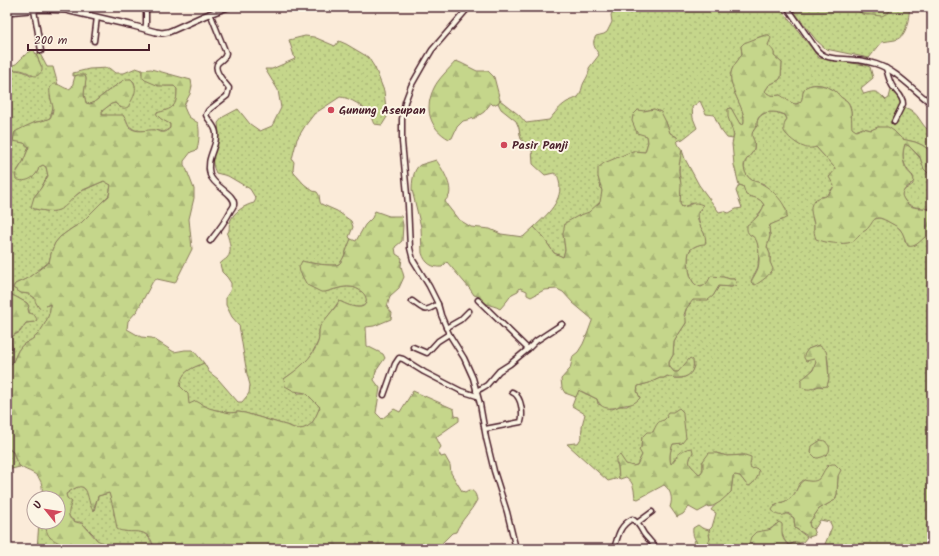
<svg xmlns="http://www.w3.org/2000/svg" width="939" height="556" font-family="Kalam,sans-serif">
	<defs>
		<pattern id="grass-dots" width="8" height="8" patternUnits="userSpaceOnUse"><rect width="8" height="8" fill="#c5d68b"/><path d="M2 2h.1M6 6h.1" fill="none" stroke="#abb778" stroke-width="1.8" stroke-linecap="round"/></pattern>
		<pattern id="forest-firs" width="22" height="20" patternUnits="userSpaceOnUse"><rect width="22" height="20" fill="#c5d68b"/><path d="M5 1l3.5 6h-7zM16 11l3.5 6h-7z" fill="#abb778"/></pattern>
	</defs>
	<rect width="100%" height="100%" fill="#fbebd9"/>
	<filter id="ink" filterUnits="userSpaceOnUse"><feTurbulence type="fractalNoise" baseFrequency=".025" numOctaves="2"/><feDisplacementMap in="SourceGraphic" scale="8" xChannelSelector="R" yChannelSelector="G"/><feConvolveMatrix kernelMatrix="1 2 1 2 8 2 1 2 1" color-interpolation-filters="sRGB"/></filter>
	<g filter="url(#ink)">
		<g fill="url(#grass-dots)" stroke="#887a5b" fill-rule="evenodd">
			<path d="M615 7H780L819 58 865 65 870 67 873 78 861 88 864 94C876 90 877 91 886 100L889 98 891 90H894L899 98 903 107C906 108 910 109 912 111 920 116 922 128 932 132V152L922 145 915 142 902 139 894 131 879 127 871 130 863 128 856 131 851 128C851 121 853 107 847 101 846 100 843 99 842 98 839 96 838 93 835 91 829 87 820 83 812 85 796 88 809 102 796 104 791 104 784 98 780 95 774 96 769 96 765 91L769 85 779 80 781 77 782 63 774 56V53L768 45 769 35C759 35 750 42 741 46L742 54C739 60 732 66 731 73 728 90 749 112 743 126 737 122 734 114 731 108L728 109C729 119 735 131 733 139L727 138 720 129 714 115 706 114 700 101 692 107 693 118 697 128 683 139 677 141V137L670 133 666 122 654 109 644 111 648 142 645 152 633 151 621 157 598 177 602 191 601 202 589 213 578 216 563 234 565 250 563 257 554 253 543 237 534 227C547 215 564 200 559 181 558 177 558 175 554 173L545 175 533 164 532 149 521 139 520 135 519 128 516 121 501 109 498 103 500 100 519 115 526 123 549 120C555 113 559 107 567 102 571 100 575 99 578 97 581 94 581 91 582 88 583 81 590 76 589 68L599 55C595 48 591 43 596 36L604 34 607 32 612 22 611 15Z"/>
			<path d="M796 7H852L863 14 867 15 889 12 892 7H910C908 19 908 36 895 40 891 41 886 41 882 42L869 58 826 49 816 40 793 10Z"/>
			<path d="M305 36 314 37 335 46 339 41 346 44 368 57 375 68 384 91 387 117 382 125 374 124C372 121 372 118 370 115 365 107 349 97 340 97L314 114 305 126 297 139 292 159 294 162 293 170 294 173 304 184 313 191 317 192 319 195 320 202 321 204 337 211 351 221 353 227 349 237 351 239C348 245 344 260 339 264 335 267 308 263 302 261L325 292C333 290 343 286 350 287 357 287 370 295 366 303 365 305 363 306 361 307 353 308 346 304 339 301L319 330V340L310 357 304 365 284 379 298 393H306L320 407C315 418 312 430 298 429 293 428 287 425 282 424L245 413 238 412 230 413 188 404C186 399 181 392 180 386 179 372 194 367 204 363L209 372 218 379 238 402H242L247 396 249 393 250 385 247 374 239 325 232 317 226 305V297L230 291 231 287V283L227 277 222 272 220 264C222 261 225 260 227 258 233 252 229 240 227 234 231 228 228 227 230 222 233 212 245 205 254 203L256 199 250 189 228 176 216 173C213 167 212 161 213 154 214 151 215 152 216 149 219 141 219 131 218 123L223 117 238 109 250 124 260 131 272 126 281 108 278 90 265 69H272L295 59 289 40Z"/>
			<path d="M39 52 47 67H53L58 85 55 84 50 96 53 107 50 118 44 121 36 122 15 132 13 140 24 143 29 147 23 162 17 171 23 181C31 178 37 176 39 167L43 165 46 167 48 175 41 188 34 197V209L53 212 82 191 104 181 111 185 109 195 81 223 71 229 60 237 55 243 52 250 49 262 28 278 15 284 13 288 21 293 29 294 46 306 50 304C52 313 43 331 35 337 31 341 23 343 20 348 15 354 14 365 7 368V355L9 354 12 347 11 339 13 336 20 332 26 323 34 322 28 309 27 303 7 292V198L8 196V189L7 188V70C17 70 24 70 32 76L42 68 36 54Z"/>
			<path d="M109 68 115 73H124L136 68 142 70V74C156 85 156 86 174 86L177 89C177 107 174 109 157 113L160 118 170 124V128L164 132 154 130 146 131 135 130 129 126 126 119 112 116 102 115V111L111 104 115 103 121 108 135 86 134 82 131 79 124 80 108 91 93 103 90 104 86 103 84 94 86 79 78 75 73 76V73L89 69Z"/>
			<path d="M768 112H775L785 115 787 119 812 148 816 147 835 168 834 186 827 196 820 197 812 217 814 224V231C826 238 836 246 851 242 854 241 856 238 858 236 861 234 863 232 865 230 868 228 869 225 871 223 877 214 885 220 893 224 900 228 904 232 905 241L915 245 925 237 932 242V549H823L832 527 830 522 820 520 816 527 813 529 810 527 809 523 819 509 835 500 837 494 838 476 828 465C825 470 821 479 815 482 811 483 807 481 804 480 798 483 797 491 792 497 788 501 780 503 774 506L794 518 795 528 807 537 803 542 799 543 796 542 789 545C784 541 784 539 782 533 781 530 778 527 776 524 770 532 750 538 747 549H692L691 548 695 540 700 546 707 544 710 539 709 534V530L712 527 716 513 711 510C714 505 726 496 731 492L733 476 735 475 740 476 747 485 751 470 749 464 751 460 745 455 727 456 716 453 703 461V470L701 473 699 474C690 464 686 465 693 452H680L671 465C669 458 670 451 673 444L682 443 667 417 653 432 642 437 641 448 642 455 637 465 633 466 616 462 618 466 619 478 608 481 567 444 575 443H578C585 433 580 437 582 428 582 423 584 419 585 414L572 406 578 390 597 399 598 404 612 409 620 406H627L640 398 637 391 638 386 649 383 660 378H664L667 376C670 376 672 377 674 378 684 380 694 374 694 363L678 372H674L669 366V362L673 355 674 342 678 335 686 323C684 312 685 307 693 300L697 299 700 300 713 296 719 286 731 287 735 286 736 282 734 279H730L723 277 707 283 705 286 701 287C698 286 695 285 693 282 689 276 686 256 690 250 694 246 700 244 705 243L704 233 700 227 698 215 699 211 702 209 692 203 686 206 682 207 680 204V177C678 172 680 156 682 150L685 159 699 185 719 212 723 211 729 213 736 209 742 208 736 191 739 185 743 186 749 196C755 197 761 199 764 205L763 208 755 219 749 234 755 238 757 241 759 252 758 267 751 281 765 277 771 272V265L770 262V254L767 247 770 236 769 228 770 225 773 223 764 184C760 182 756 182 752 180 744 176 742 166 747 159 750 155 753 153 754 149 757 137 746 138 757 126 756 119 761 114 768 112ZM819 345C821 348 825 350 826 353 829 359 829 376 828 383L823 387 819 386 812 389 811 372 815 366 816 362 808 349Z"/>
			<path d="M905 144 909 146 920 158 924 169 929 174 932 180V211C925 205 913 211 905 201 903 198 901 196 903 192 904 189 910 187 913 184V176C903 167 901 156 905 144Z"/>
			<polygon points="7,447 13,452 15,459 20,467 7,470"/>
			<path d="M80 486C91 490 88 503 94 511L98 496 109 493 114 507V515L124 531C143 531 147 531 155 549H94L95 548 99 547 97 540 93 534 83 524 80 522H76L70 518 68 513 69 509 66 494 73 489Z"/>
			<polygon points="39,522 45,522 45,524 67,549 37,549"/>
		</g>
		<g fill="url(#forest-firs)" stroke="#887a5b">
			<polygon points="852,7 892,7 889,12 882,16 863,14"/>
			<path d="M765 35H769L771 38 768 45C771 49 775 50 774 56L782 63 781 77 779 80 769 85 765 91C769 96 774 96 780 95 784 97 791 104 796 104 806 102 800 91 806 87 815 82 828 86 835 91 838 93 839 96 842 98 843 99 846 100 847 101 853 108 851 121 852 128L856 131 863 128 871 130 878 127H888L894 131 902 139 915 142 922 145 932 152V180L929 174 924 169 920 157 909 146 905 144C902 153 902 162 907 170 910 175 913 174 914 181 911 186 905 187 903 192 901 195 903 198 905 201 913 212 923 205 931 211L932 242 925 237C920 241 915 248 908 246 905 241 904 234 900 229 897 226 892 224 887 221 872 213 875 222 866 230 863 232 861 233 859 236 857 238 854 241 852 242 842 245 825 243 816 239 814 234 814 231 814 226 814 218 807 208 814 201 817 197 822 198 826 196 830 194 832 190 834 186L829 177 835 170V168L816 147C813 148 808 149 804 147 799 146 786 136 784 131 783 127 785 122 787 119L785 115C775 110 755 110 757 126 746 138 757 137 754 148 753 155 744 159 744 166 744 172 748 179 754 181 757 182 759 182 762 184 772 189 788 205 787 217L784 219 770 225 769 228 770 236 767 247 770 254V262L773 269C771 274 761 282 755 285L752 283 751 282C753 277 757 272 758 268 760 261 759 245 756 240 752 233 746 237 747 225 755 220 761 214 764 205 760 197 753 198 746 195L743 186 739 185 734 165 732 144 734 135 728 117V109L731 108 740 124 743 125C749 113 728 90 731 73 732 66 739 60 742 54L741 46 744 43Z"/>
			<path d="M34 50 42 68V71C35 81 32 73 24 71 20 69 12 70 7 70V65L9 66C12 65 16 65 18 62 23 57 27 52 34 50Z"/>
			<path d="M456 61 461 63 477 71H488L494 77 500 100 498 103 493 105 491 103 484 112 475 118 463 121 457 127 452 138 449 139C429 128 424 108 434 88 438 79 449 69 456 61Z"/>
			<path d="M151 69 191 80 192 86 190 94 185 103 184 107 187 114 189 117 198 123C200 132 199 141 197 150L191 152 184 161V165L186 168 194 189V198L189 219 192 249 175 283 157 279 153 281 137 311 128 321 127 329 141 337 152 338 174 352 185 350H193L204 363C191 369 182 370 180 386L188 394 189 404 196 401 209 408 216 410 230 413 238 412 245 413 282 424C287 425 293 428 298 429 312 429 315 418 320 407L306 393 294 391 285 386 284 379C297 370 313 358 318 342 320 337 318 332 320 326L337 305 339 301C346 304 353 308 361 307 369 305 367 296 362 292 358 289 355 287 350 287 343 286 333 290 325 292H321L307 285 300 272 299 267 302 261C308 263 335 267 339 264 344 260 348 245 351 239L356 241 365 225 372 218 375 211 389 216H401L403 225 402 241 395 247 396 254 402 258 401 266 404 277 399 288 390 296 387 307 392 313 391 319 374 326 366 327 367 346 383 354 385 358 376 371 374 380 380 388 376 413 382 419 394 409 400 412 413 391 454 409 455 416 459 417V421L436 437 441 447 438 451 441 457 445 456 450 465 451 473 462 491 465 492C472 487 476 493 477 500 471 512 461 520 456 532L452 533 439 546 438 549H155C153 545 152 540 149 537 142 529 133 533 124 531 121 531 119 530 117 529 115 517 113 505 109 493L98 496 93 511C85 498 91 475 66 494L67 498 72 502C69 509 65 519 76 522 79 523 81 523 83 524L97 540 103 543V546L95 548 94 549H67C56 537 47 544 45 522H58V498H42C42 493 43 487 41 482 37 472 28 472 21 467 16 463 15 457 13 452L7 447V368C14 365 15 354 20 348 23 343 31 341 35 337 42 331 52 313 50 304L46 306 43 309 39 308 35 301V298L29 294 21 293 13 288 15 284 28 278 49 262 52 250 55 243 60 237 71 229 81 223 101 203 109 196 111 185 104 181C97 184 90 187 83 190 68 199 66 214 46 211 41 210 35 210 31 207L34 197 41 188 48 176 46 167 43 165 39 167C37 177 26 184 16 179L15 175 23 162 29 147 24 143 13 141 15 132C20 129 32 123 37 122 42 121 46 120 50 118 52 115 53 111 53 108 53 103 45 87 54 84 59 83 64 89 69 89L72 87 75 76 78 75H85L86 79 84 94 86 103 90 104 93 103 108 91 124 80 127 79H131C140 88 133 98 128 107 123 110 120 107 115 103L111 104 102 111V115H123C126 119 127 124 129 127 137 134 146 129 155 130 158 131 161 133 165 132 168 131 168 130 170 128V124C165 121 159 119 156 113 173 109 177 107 177 89L174 86H159L145 80 142 77V70Z"/>
			<path d="M654 109 661 112 666 122 670 133 677 137 678 144 682 150C681 154 678 169 679 172 679 177 681 181 681 185 681 191 680 198 680 204L682 207C691 206 692 200 703 205 702 208 699 210 698 213 695 226 709 233 705 244 700 244 694 246 690 250 686 256 689 276 693 282 695 285 698 286 701 287 707 285 708 281 711 276L723 277 730 279H734L736 282 735 286 731 287 719 286 713 296 708 300H693L686 309 684 315 686 319V323L678 335 674 342 673 355 669 362V366L674 372H678L690 358 693 360C695 372 689 378 677 378 674 378 670 377 667 376L664 378H660L649 383 638 386 637 391 640 398C633 406 627 404 619 406 617 407 615 408 612 408 605 409 599 406 597 399L579 390 576 397 565 393 562 388 561 379 570 369 573 356 578 352 583 344 588 332 592 321V319L573 303 563 292 557 289 544 290 531 297 527 295V291L520 288 518 291 512 294 507 301 500 309C496 306 491 306 487 304 482 302 480 296 474 295L470 289 447 262 442 267C432 268 425 263 422 253L421 227 412 190C412 183 413 169 420 165 425 163 431 162 436 160 442 168 453 186 449 196 448 198 446 199 445 201L447 205 458 219 471 227 490 229 501 234 523 237 534 227 543 237 554 253 563 257 565 250 563 234 565 223 578 216 589 212 600 202 602 191 598 177V168L604 163 633 151 645 152 648 142 647 136 637 133 632 121 633 115 638 110 644 111Z"/>
			<path d="M7 292 27 303 29 306 28 309 29 313C34 314 35 315 37 320L34 322 26 323C24 325 22 329 20 331 18 333 14 334 12 337 9 343 16 346 7 355Z"/>
			<path d="M819 345 826 351 827 355 829 379 827 386C824 387 822 386 819 386 811 387 812 392 801 387V380L813 370 816 362 814 359 806 361 804 358V355L808 349Z"/>
			<path d="M679 408 683 412V415L686 438 682 443 673 444C670 451 669 458 671 464 678 456 680 449 692 448L693 452C686 465 690 464 699 474L701 473 703 470V461L709 453H716L727 456 745 455 751 457C751 462 749 464 751 469L756 468 759 471C758 477 755 483 749 486L747 485 740 476 735 475 733 476 731 492 720 502 713 506 707 507 698 512 689 507 683 514 677 517 670 507C673 499 671 490 664 485L638 499 635 498C634 490 634 482 626 477L620 479 619 478 618 466 616 462V458L620 455 626 464 633 466 637 465 642 455 639 450 641 448 642 437 647 432H653C656 426 657 421 664 420L667 417 666 415 668 412H673Z"/>
			<path d="M821 440 825 441C826 443 828 444 829 446 832 454 822 458 816 458L811 453 812 446Z"/>
			<path d="M832 464H835L841 470 838 476 837 494 835 500 819 509 809 523 810 527 813 529 815 535 809 537 795 528 794 518 788 513C782 517 776 516 772 510 776 502 785 503 791 498 797 493 797 484 804 480 826 486 819 468 832 464Z"/>
			<path d="M779 522 782 524C782 533 781 540 789 545L796 542 799 543V549H747L751 537 756 532 768 530 771 529Z"/>
			<path d="M698 525 702 528 709 530V534L710 539 707 544 700 546C695 540 692 536 693 528Z"/>
		</g>
		<g fill="none" stroke-linecap="round" stroke-linejoin="round">
			<defs>
				<g id="minor">
					<polyline points="469,7 432,50 423,65 411,86 405,102 402,119 402,142 408,205 410,248 413,260 429,286 438,304 441,315 449,334 464,358 473,378 480,404 486,438 494,471 507,512 516,549"/>
					<path d="M787 7 817 50C826 61 842 58 855 60 862 60 869 62 876 64 898 71 914 91 932 104"/>
					<polyline points="34,10 41,51"/>
					<polyline points="145,29 146,24 146,7"/>
					<polyline points="94,41 97,17"/>
					<path d="M886 68C888 75 889 81 893 87 897 93 903 96 903 104L894 122"/>
					<path d="M210 241C218 231 225 222 231 210 232 209 233 207 234 205 236 194 214 187 210 175 205 157 218 147 216 133 215 125 209 122 206 115L208 111 210 109 227 96 228 93 229 88C225 83 212 69 218 63 222 59 225 59 226 53L210 13"/>
					<polyline points="478,300 528,349"/>
					<path d="M412 301C425 310 424 313 438 304"/>
					<polyline points="446,328 460,320 469,311"/>
					<polyline points="413,347 427,353 438,341 449,334"/>
					<polyline points="476,391 482,388 487,385 499,371 510,364 528,349 536,341 562,324"/>
					<polyline points="384,395 395,364 399,358 403,359 424,372 461,391 477,396"/>
					<path d="M485 429 521 422C523 416 522 402 517 396 516 394 514 393 512 392"/>
					<polyline points="637,523 652,512"/>
					<path d="M614 549C618 536 619 526 632 519 638 522 641 529 644 534 648 539 653 544 657 549"/>
				</g>
				<polyline id="major" points="7,12 41,9 66,10 130,25 156,32 162,33 168,32 173,30 204,16 228,7"/>
			</defs>
			<use href="#minor" stroke="#4a1f2b" stroke-width="7"/>
			<use href="#major" stroke="#4a1f2b" stroke-width="8"/>
			<use href="#minor" stroke="#fcf5e5" stroke-width="4"/>
			<use href="#major" stroke="#fcf5e5" stroke-width="5"/>
		</g>
	</g>
	<g fill="#d1495b" stroke="#fcf5e5" stroke-width="1.5">
		<circle cx="331" cy="110" r="4"/>
		<circle cx="504" cy="145" r="4"/>
	</g>
	<g text-anchor="middle" dominant-baseline="central" stroke-width="4" stroke-linejoin="round" paint-order="stroke">
		<g font-size="12" font-weight="bold" fill="#4a1f2b" stroke="#fcf5e5" text-anchor="start">
			<text x="339" y="110">Gunung Aseupan</text>
			<text x="512" y="145">Pasir Panji</text>
		</g>
	</g>
	<rect width="939" height="556" fill="none" stroke="#fcf5e5" stroke-width="24"/>
	<rect x="12" y="12" width="915" height="532" fill="none" stroke="#4a1f2b" stroke-width="1.5" filter="url(#ink)"/>
	<g transform="translate(46 510) rotate(300)"><circle r="19" fill="#fcf5e5" stroke="#b59f9b"/>
	<path d="M0-3L7 15L0 10L-7 15Z" fill="#d1495b"/>
	<text y="-6" font-size="11" font-weight="bold" text-anchor="middle" fill="#4a1f2b">U</text>
	</g>
	<path d="M28 44v6h121v-6" fill="none" stroke="#4a1f2b" stroke-width="2"/>
	<text x="34" y="44" font-size="12" fill="#4a1f2b" stroke="#fcf5e5" stroke-width="3" paint-order="stroke">200 m</text>
</svg>
